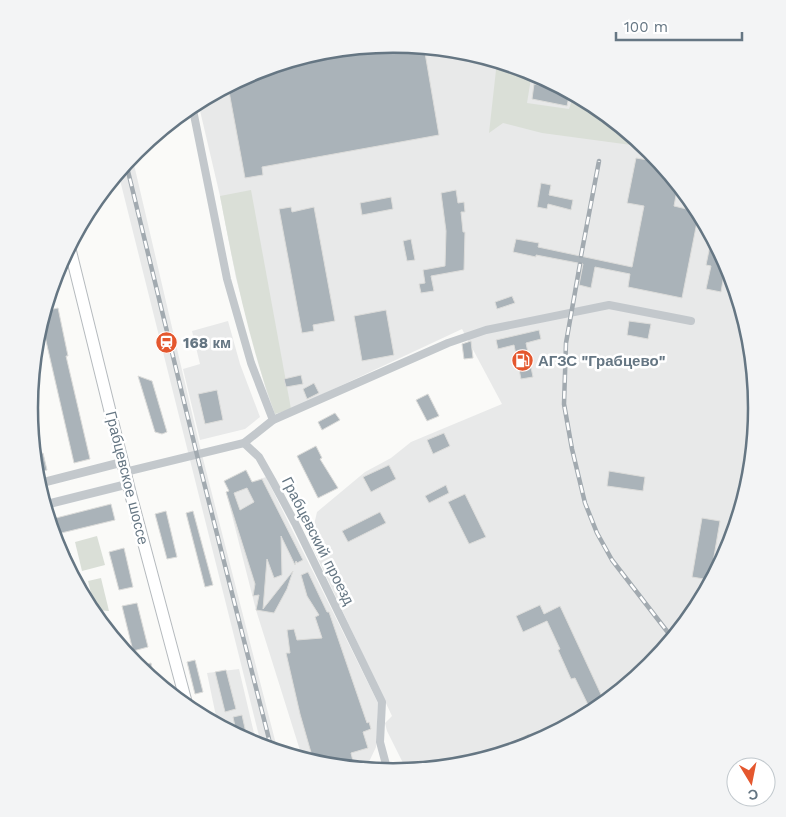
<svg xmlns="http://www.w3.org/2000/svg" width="786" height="817" font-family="'Work Sans',sans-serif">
	<rect width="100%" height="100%" fill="#fafaf8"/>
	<g fill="#e8e9e9">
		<polygon points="393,44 464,51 533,72 596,106 651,151 696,206 730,269 750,338 757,409 750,480 729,548 696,611 650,666 595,712 532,745 464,766 407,771 387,731 385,723 392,716 310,542 317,512 365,472 391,458 411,442 502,404 462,329 291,409 275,414 266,390 236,278 220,196 198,102 254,72 322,51"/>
		<polygon points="132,156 199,443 278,752 262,748 118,172"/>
		<polygon points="228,321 240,364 260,417 245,429 200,440 183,369 200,364 192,331"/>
		<polygon points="266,477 378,703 376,747 368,764 370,770 322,766 303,760 256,610 226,492 236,487"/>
		<polygon points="239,669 257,746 227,731 225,720 217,721 207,673"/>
	</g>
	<g fill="#dadfd7">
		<polygon points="497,61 532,72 527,103 569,109 574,94 596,106 646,147 542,133 503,123 489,133"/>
		<path d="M251 190 291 409 275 414C249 343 234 270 220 196Z"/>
		<polygon points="97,536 105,565 82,571 75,542"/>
		<polygon points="101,578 109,611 95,610 88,581"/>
	</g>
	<g fill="#aab3b9" stroke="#dcdcda" fill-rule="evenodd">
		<polygon points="393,44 424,47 439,135 262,167 263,175 245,178 228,86 254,72 322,51"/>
		<polygon points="548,80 570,92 567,106 532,99 534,84 547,87"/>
		<polygon points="636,158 660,162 678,185 674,206 699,212 682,298 628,287 630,274 595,267 591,288 579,285 583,264 536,255 536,257 513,252 516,239 539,243 538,247 632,267 644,206 627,203"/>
		<polygon points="541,183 551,185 549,195 573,200 571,210 548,204 547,209 537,207"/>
		<polygon points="456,190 458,203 464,202 465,212 461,212 463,232 465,232 464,270 431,276 434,291 421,293 419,284 425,283 423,270 445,266 446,231 441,193"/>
		<polygon points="391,197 393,209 362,215 360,203"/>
		<polygon points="291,207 292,212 314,207 335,321 313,325 314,331 302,333 279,209"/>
		<polygon points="712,236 726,263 721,292 706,289 711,266 706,265"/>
		<polygon points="411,239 415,260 407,261 403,241"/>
		<polygon points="512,296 515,303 497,309 495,302"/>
		<polygon points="58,308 68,356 66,356 90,459 74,463 41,319 44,311"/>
		<polygon points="386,310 394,355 362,361 354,316"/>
		<polygon points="629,321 651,324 648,339 627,335"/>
		<polygon points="539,330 541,339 526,343 533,377 521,379 514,345 498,349 496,340"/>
		<polygon points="471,341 473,358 464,359 462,344"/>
		<polygon points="301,375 303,384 286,387 284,379"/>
		<polygon points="138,376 152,381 167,432 162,434 155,432"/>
		<polygon points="314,383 319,393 307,399 303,389"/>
		<polygon points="217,390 223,420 205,424 198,394"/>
		<polygon points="428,394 439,416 427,421 416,400"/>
		<polygon points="335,413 340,420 322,430 318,422"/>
		<polygon points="444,433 450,446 433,454 427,440"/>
		<polygon points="316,446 322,458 320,459 338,488 318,498 297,456"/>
		<polygon points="43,453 47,470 35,473 33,456"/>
		<polygon points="389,465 396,479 371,492 363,477"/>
		<path d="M246 470 252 482 262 479 303 560 297 563 296 561 295 565 281 536 282 575 274 578 267 559 263 609 293 571 287 589 274 613 256 610 259 595 253 596 255 584 226 492 229 491 224 481ZM247 488 254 502 240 510 234 493Z"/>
		<polygon points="609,471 645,477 643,491 607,486"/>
		<polygon points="446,485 449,493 429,503 425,496"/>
		<polygon points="465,494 486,537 469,544 448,502"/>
		<polygon points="111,504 115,520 53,535 48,520"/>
		<polygon points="166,511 177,557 167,559 155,514"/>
		<polygon points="193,511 213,585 205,587 186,513"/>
		<polygon points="380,512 386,523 348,542 342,531"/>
		<polygon points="702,518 720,521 710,580 692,577"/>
		<polygon points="124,548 133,587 119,590 109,552"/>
		<polygon points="70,553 76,579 74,580 60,555"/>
		<polygon points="308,572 327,612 329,612 367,723 369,722 371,729 363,732 368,748 351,753 355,769 314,763 300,714 286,653 290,653 287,630 294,629 297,640 322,638 315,617 319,615 307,596 301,575"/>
		<polygon points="137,603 148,647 133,651 122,606"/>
		<polygon points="540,605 544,614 560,606 605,703 596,711 592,713 575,678 571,679 558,650 560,649 547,621 523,632 516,616"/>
		<polygon points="195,660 203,692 195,694 187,662"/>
		<polygon points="151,663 155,682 136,666"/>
		<polygon points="226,670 236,709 225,712 215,672"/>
		<polygon points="242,715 248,742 237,736 233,717"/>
		<polygon points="529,734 534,744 492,757 491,754"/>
	</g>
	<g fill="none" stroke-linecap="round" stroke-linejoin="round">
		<defs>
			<polyline id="primary" points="69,245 130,492 188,709"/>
		</defs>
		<use href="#primary" stroke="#b5babe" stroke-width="13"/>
		<g stroke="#c3c8cc" stroke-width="8">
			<polyline points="192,105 227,279 251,363 273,420"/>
			<polyline points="244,443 259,457 272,480 295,523 382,702 380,742 388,772"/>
			<polyline points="125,472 244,443 273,420 448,343 486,330 609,305 691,321"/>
		</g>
		<g stroke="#c3c8cc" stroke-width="9">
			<polyline points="37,484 123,462"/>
			<polyline points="44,505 128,484"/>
		</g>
		<use href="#primary" stroke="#fff" stroke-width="11"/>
		<defs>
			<g id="rail">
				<polyline points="126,163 197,455 272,751"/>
				<polyline points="581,256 599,161"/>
				<polyline points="580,264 566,343 564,404 572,449 585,503 597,533 612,560 673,639"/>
			</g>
		</defs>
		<use href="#rail" stroke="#a2aab0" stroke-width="4.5"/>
		<use href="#rail" stroke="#fff" stroke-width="2.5" stroke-dasharray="8" stroke-linecap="butt"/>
	</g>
	<defs>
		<symbol id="station-disc" viewBox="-11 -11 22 22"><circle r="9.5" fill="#e4572e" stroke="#fff"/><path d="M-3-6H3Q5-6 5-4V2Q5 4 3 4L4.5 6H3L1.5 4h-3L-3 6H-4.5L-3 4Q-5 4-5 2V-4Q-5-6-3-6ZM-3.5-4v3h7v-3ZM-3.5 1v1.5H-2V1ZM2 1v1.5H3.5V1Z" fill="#fff"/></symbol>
		<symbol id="fuel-disc" viewBox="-11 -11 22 22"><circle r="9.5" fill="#e4572e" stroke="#fff"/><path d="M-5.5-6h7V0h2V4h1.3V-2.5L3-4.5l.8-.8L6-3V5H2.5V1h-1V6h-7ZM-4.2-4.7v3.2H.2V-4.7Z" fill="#fff"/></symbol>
	</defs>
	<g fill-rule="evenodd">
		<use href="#station-disc" x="154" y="330" width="25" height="25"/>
		<use href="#fuel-disc" x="510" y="348" width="25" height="25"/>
	</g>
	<g text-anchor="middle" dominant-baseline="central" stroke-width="5" stroke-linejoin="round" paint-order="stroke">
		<g font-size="15" font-weight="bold" fill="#657683" stroke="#fff" text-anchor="start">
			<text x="183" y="343">168 км</text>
			<text x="538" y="361">АГЗС "Грабцево"</text>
		</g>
		<g font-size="15" fill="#657683" stroke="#fff">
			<text transform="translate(127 478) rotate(76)">Грабцевское шоссе</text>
			<text transform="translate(318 541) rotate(63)">Грабцевский проезд</text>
		</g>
	</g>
	<path d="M0 0H786V817H0ZM38 408a355 355 0 1 1 710 0a355 355 0 1 1-710 0Z" fill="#f3f4f5" fill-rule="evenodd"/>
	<path fill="none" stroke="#657683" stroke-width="2.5" d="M38 408a355 355 0 1 1 710 0a355 355 0 1 1-710 0Z"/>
	<g transform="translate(751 782) rotate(170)"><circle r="24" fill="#ffffff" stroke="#c1c8cd"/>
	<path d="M0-4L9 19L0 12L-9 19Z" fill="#e4572e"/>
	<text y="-8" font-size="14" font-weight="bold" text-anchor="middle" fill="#657683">С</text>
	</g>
	<path d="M616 32v8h126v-8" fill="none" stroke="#657683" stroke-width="2.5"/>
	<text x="624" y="32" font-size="15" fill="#657683" stroke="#ffffff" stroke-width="4" paint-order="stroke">100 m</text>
</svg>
